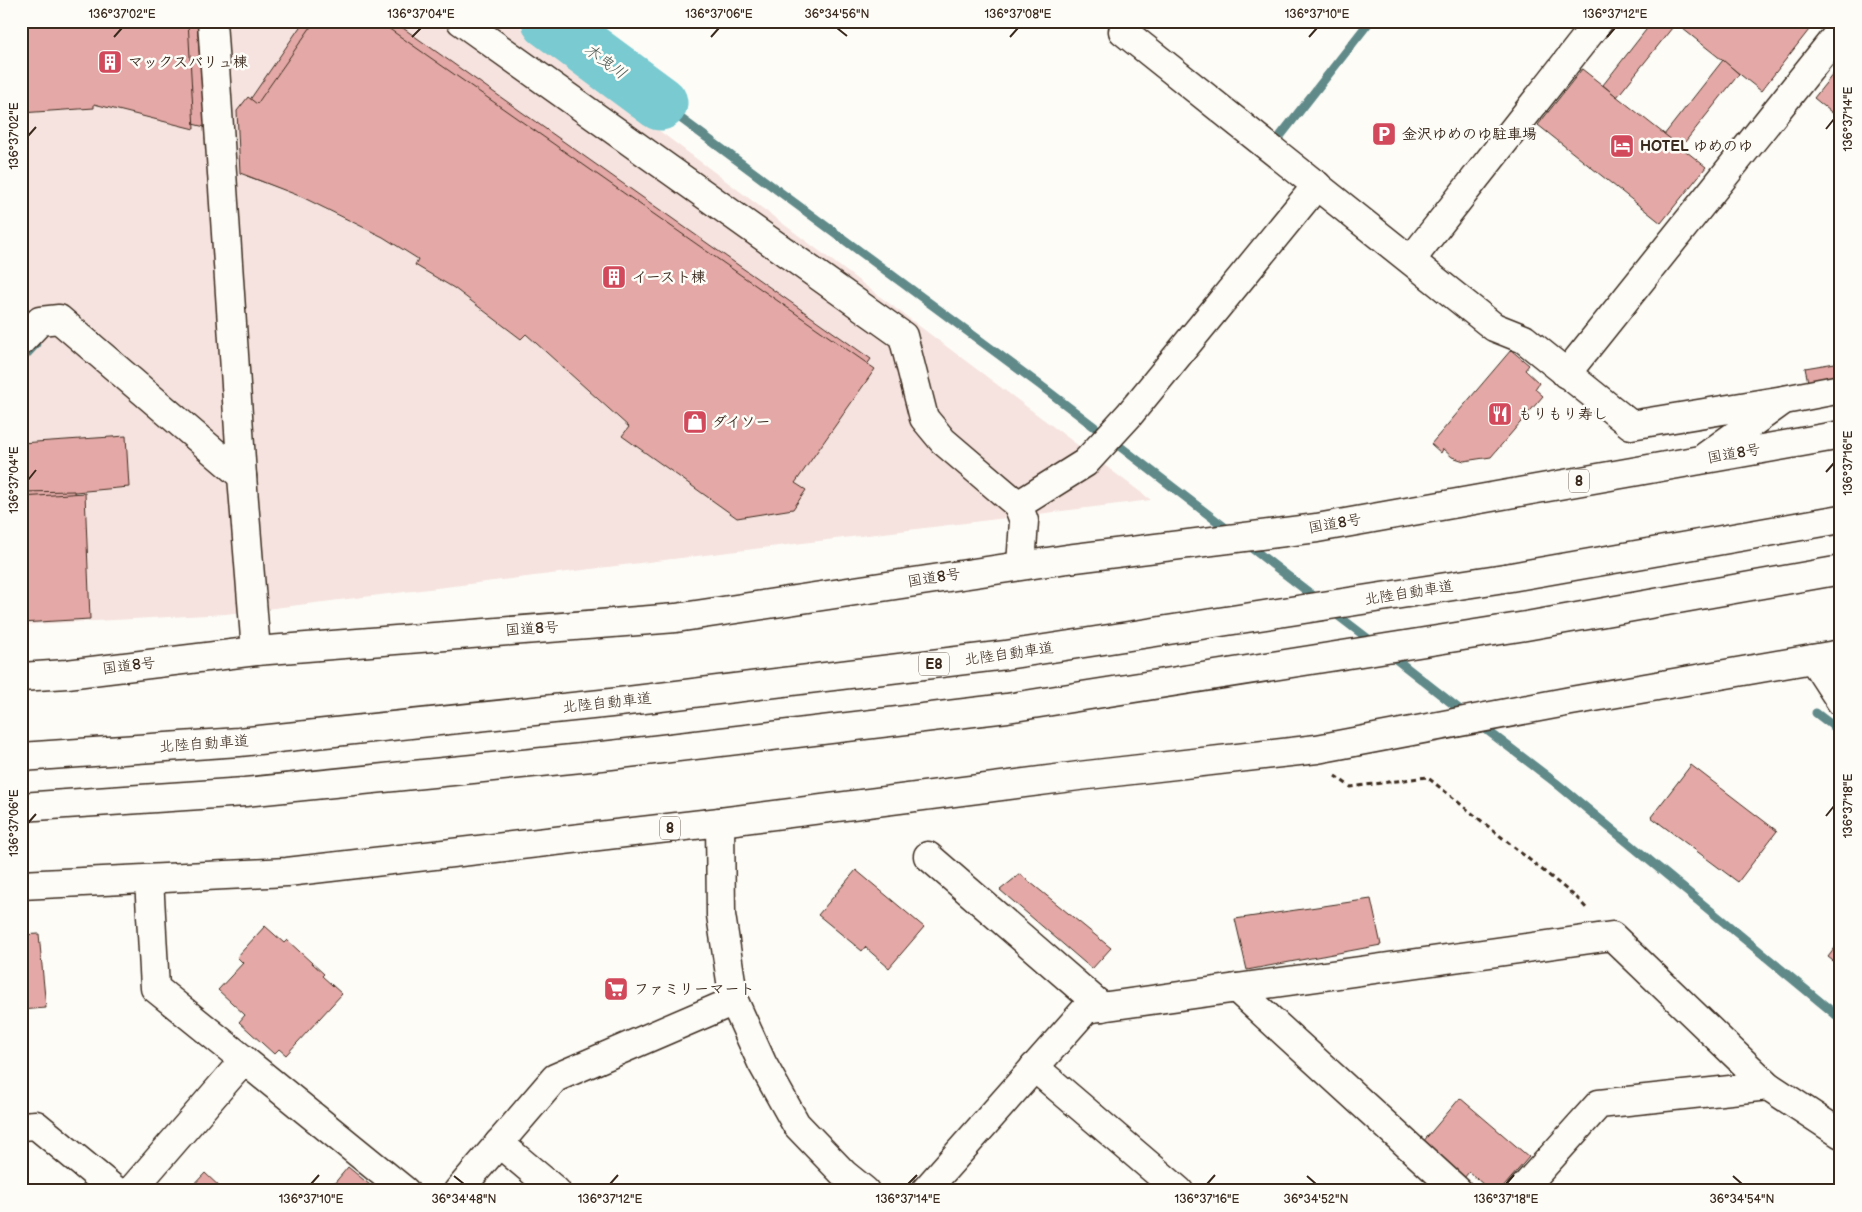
<svg xmlns="http://www.w3.org/2000/svg" width="1862" height="1212" font-family="'Balsamiq Sans','Klee One',sans-serif">
	<rect width="100%" height="100%" fill="#fdfcf7"/>
	<filter id="ink" filterUnits="userSpaceOnUse"><feTurbulence type="fractalNoise" baseFrequency=".02" numOctaves="2"/><feDisplacementMap in="SourceGraphic" scale="10" xChannelSelector="R" yChannelSelector="G"/><feConvolveMatrix kernelMatrix="1 2 1 2 8 2 1 2 1" color-interpolation-filters="sRGB"/></filter>
	<g filter="url(#ink)">
		<polygon fill="#f6e3df" points="21,21 513,21 1151,500 226,614 21,625"/>
		<g fill="none" stroke-linecap="round" stroke-linejoin="round">
			<g stroke="#608a89" stroke-width="9">
				<polyline points="660,103 1040,385 1231,532"/>
				<polyline points="1281,135 1370,21"/>
				<polyline points="21,360 36,344"/>
				<polyline points="1245,543 1320,601"/>
				<polyline points="1332,611 1375,644"/>
				<polyline points="1388,653 1468,716"/>
				<polyline points="1816,713 1841,732"/>
				<polyline points="1479,724 1556,783 1841,1019"/>
			</g>
			<polyline stroke="#79cad1" stroke-width="55" points="549,21 660,103"/>
		</g>
		<g fill="#e4a9a6" stroke="#3b2a1e">
			<polygon points="21,21 197,21 205,127 102,102 21,107"/>
			<polygon points="21,21 188,21 194,129 94,104 94,108 21,113 21,101 24,101 24,95 21,96"/>
			<polygon points="304,21 393,21 871,359 778,490 733,500 630,423 532,317 415,237 247,176 247,104"/>
			<polygon points="315,21 378,21 875,369 795,483 806,490 793,509 737,518 622,436 629,427 526,334 521,339 454,288 415,265 418,259 383,237 302,197 240,173 237,111 248,97 257,104"/>
			<polygon points="1653,21 1676,23 1617,97 1603,85"/>
			<polygon points="1673,21 1816,21 1761,91"/>
			<polygon points="1723,60 1739,74 1681,147 1664,135"/>
			<polygon points="1841,64 1841,120 1814,98"/>
			<polygon points="1582,69 1706,167 1661,223 1538,125"/>
			<polygon points="1511,350 1529,365 1525,370 1539,383 1535,389 1543,396 1491,457 1464,461 1452,457 1443,449 1441,453 1431,444"/>
			<polygon points="1841,362 1841,377 1808,382 1805,368"/>
			<polygon points="126,436 129,487 21,497 21,443"/>
			<polygon points="74,491 80,618 21,622 21,492"/>
			<polygon points="85,493 90,619 21,623 21,497"/>
			<polygon points="1691,765 1777,831 1738,882 1651,817"/>
			<polygon points="856,870 924,927 889,968 865,947 862,951 818,915"/>
			<polygon points="1020,874 1111,948 1092,969 1000,890"/>
			<polygon points="1371,899 1381,945 1247,970 1235,919"/>
			<polygon points="265,926 284,943 287,940 324,974 322,976 342,994 286,1055 279,1049 274,1054 239,1022 245,1015 218,990 243,963 237,957"/>
			<polygon points="39,934 46,1008 21,1010 21,935"/>
			<polygon points="1841,940 1841,967 1828,957"/>
			<polygon points="1460,1098 1529,1157 1500,1191 1491,1191 1469,1172 1464,1178 1422,1143"/>
			<polygon points="348,1167 370,1185 365,1191 339,1191 333,1185"/>
			<polygon points="205,1173 222,1189 220,1191 188,1191"/>
		</g>
		<g fill="none" stroke-linecap="round" stroke-linejoin="round">
			<defs>
				<g id="minor">
					<polyline points="212,21 242,476 256,651"/>
					<polyline points="461,21 903,336 924,418 943,441 1018,505 1024,521 1021,565"/>
					<polyline points="1123,31 1494,327 1524,339 1631,425 1784,400"/>
					<polyline points="1411,260 1599,21"/>
					<polyline points="21,341 40,321 59,319 242,476"/>
					<polyline points="1566,374 1841,30"/>
					<polyline points="1018,505 1085,463 1129,415 1317,185"/>
					<polyline points="1813,659 1841,702"/>
					<polyline points="928,856 1102,1007"/>
					<polyline points="1236,988 1458,1191"/>
					<polyline points="244,1060 405,1191"/>
					<polyline points="1034,1067 1179,1191"/>
					<polyline points="21,1126 36,1125 116,1191"/>
					<polyline points="499,1143 556,1191"/>
					<polyline points="131,1191 244,1060 155,988 149,879"/>
					<polyline points="458,1191 555,1078 734,1001"/>
					<polyline points="925,1191 1086,1009 1612,936 1768,1086 1841,1134"/>
					<polyline points="1521,1191 1599,1104 1768,1086"/>
				</g>
				<polyline id="tertiary" points="720,822 721,915 734,1001 762,1063 796,1124 844,1174 865,1191"/>
				<g id="trunk">
					<polyline points="1706,456 1784,400 1841,389"/>
					<polyline points="21,677 67,674 256,651 676,618 1067,559 1317,528 1841,435"/>
					<polyline points="21,885 287,872 720,822 1079,776 1317,749 1571,701 1841,654"/>
				</g>
				<g id="motorway">
					<polyline points="21,757 239,742 611,703 1006,655 1511,577 1841,519"/>
					<polyline points="21,807 245,792 611,755 1007,708 1526,626 1841,570"/>
				</g>
			</defs>
			<use href="#minor" stroke="#3b2a1e" stroke-width="31"/>
			<use href="#tertiary" stroke="#3b2a1e" stroke-width="31"/>
			<use href="#trunk" stroke="#3b2a1e" stroke-width="31"/>
			<use href="#motorway" stroke="#3b2a1e" stroke-width="31"/>
			<polyline stroke="#3b2a1e" stroke-width="3" stroke-dasharray="5 4" stroke-linecap="butt" points="1335,776 1351,787 1427,777 1577,898 1588,910"/>
			<use href="#minor" stroke="#fdfcf7" stroke-width="28"/>
			<use href="#tertiary" stroke="#fdfcf7" stroke-width="28"/>
			<use href="#trunk" stroke="#fdfcf7" stroke-width="28"/>
			<use href="#motorway" stroke="#fdfcf7" stroke-width="28"/>
		</g>
	</g>
	<path fill="none" stroke="#3b2a1e" stroke-width="2" d="M837 28 847 36M114 37 122 28M412 37 421 28M711 37 719 28M1010 37 1018 28M1309 37 1317 28M1607 37 1615 28M1826 129 1834 119M28 136 36 127M1826 472 1834 463M28 480 36 470M1826 816 1834 806M28 823 36 814M454 1176 464 1184M1307 1176 1316 1184M1733 1176 1742 1184M311 1184 319 1175M610 1184 618 1175M908 1184 917 1175M1207 1184 1215 1175M1506 1184 1514 1175"/>
	<defs>
		<symbol id="building-square" viewBox="-11 -11 22 22"><rect x="-9" y="-9" width="18" height="18" rx="4" fill="#d1495b" stroke="#fdfcf7"/><path d="M-4-6H4V6H1V3H-1V6H-4ZM-2.5-4.3h1.7v1.8h-1.7ZM.8-4.3h1.7v1.8H.8ZM-2.5-1h1.7V.8h-1.7ZM.8-1h1.7V.8H.8Z" fill="#fff"/></symbol>
		<symbol id="parking-square" viewBox="-11 -11 22 22"><rect x="-9" y="-9" width="18" height="18" rx="4" fill="#d1495b" stroke="#fdfcf7"/><path d="M-3.5-5.5H1a3.5 3.5 0 0 1 0 7H-1V5.5H-3.5ZM-1-3.4V-.6H.8a1.4 1.4 0 0 0 0-2.8Z" fill="#fff"/></symbol>
		<symbol id="hotel-square" viewBox="-11 -11 22 22"><rect x="-9" y="-9" width="18" height="18" rx="4" fill="#d1495b" stroke="#fdfcf7"/><path d="M-6-4.5h1.5V1H6V5H4.5V3h-9V5H-6ZM-4 0a1.8 1.8 0 1 1 3.6 0ZM.5 0V-2.5h3Q6-2.5 6 0Z" fill="#fff"/></symbol>
		<symbol id="restaurant-square" viewBox="-11 -11 22 22"><rect x="-9" y="-9" width="18" height="18" rx="4" fill="#d1495b" stroke="#fdfcf7"/><path d="M-5-6h1v4h1v-4h1v4h1v-4h1v5L-1.5 .5V6h-2V.5L-5-1ZM5-6V6H3V1.5H1.5Q1.5-4 5-6Z" fill="#fff"/></symbol>
		<symbol id="shop-square" viewBox="-11 -11 22 22"><rect x="-9" y="-9" width="18" height="18" rx="4" fill="#d1495b" stroke="#fdfcf7"/><path d="M-5-2.5h2.3a2.7 3.5 0 0 1 5.4 0H5L5.5 6h-11ZM-1.5-2.5h3a1.5 2.3 0 0 0-3 0Z" fill="#fff"/></symbol>
		<symbol id="supermarket-square" viewBox="-11 -11 22 22"><rect x="-9" y="-9" width="18" height="18" rx="4" fill="#d1495b" stroke="#fdfcf7"/><path d="M-6-5.5h2.5l.6 2H6L4.5 2H-2.5L-4.4-4H-6ZM-1.5 3.2a1.3 1.3 0 1 0 .1 0ZM3 3.2a1.3 1.3 0 1 0 .1 0Z" fill="#fff"/></symbol>
	</defs>
	<g fill-rule="evenodd">
		<use href="#building-square" x="96" y="48" width="28" height="28"/>
		<use href="#parking-square" x="1370" y="120" width="28" height="28"/>
		<use href="#hotel-square" x="1608" y="132" width="28" height="28"/>
		<use href="#building-square" x="600" y="263" width="28" height="28"/>
		<use href="#restaurant-square" x="1486" y="400" width="28" height="28"/>
		<use href="#shop-square" x="681" y="408" width="28" height="28"/>
		<use href="#supermarket-square" x="602" y="975" width="28" height="28"/>
	</g>
	<g text-anchor="middle" dominant-baseline="central" stroke-width="5" stroke-linejoin="round" paint-order="stroke">
		<g fill="#fdfcf7" stroke="#75695f" stroke-width="1">
			<rect x="1569" y="469.5" width="20" height="23" rx="4"/>
			<rect x="919" y="652.5" width="30" height="23" rx="4"/>
			<rect x="660" y="816.5" width="20" height="23" rx="4"/>
		</g>
		<g font-size="14" font-weight="bold" fill="#3b2a1e">
			<text x="1579" y="481">8</text>
			<text x="934" y="664">E8</text>
			<text x="670" y="828">8</text>
		</g>
		<g font-size="15" font-weight="bold" fill="#3b2a1e" stroke="#fdfcf7" text-anchor="start">
			<text x="128" y="62">マックスバリュ棟</text>
			<text x="1402" y="134">金沢ゆめのゆ駐車場</text>
			<text x="1640" y="146">HOTEL ゆめのゆ</text>
			<text x="632" y="277">イースト棟</text>
			<text x="1518" y="414">もりもり寿し</text>
			<text x="712" y="422">ダイソー</text>
			<text x="634" y="989">ファミリーマート</text>
		</g>
		<g font-size="15" fill="#3b2a1e" stroke="#fdfcf7">
			<text transform="translate(1734 454) rotate(-10)">国道8号</text>
			<text transform="translate(1335 524) rotate(-10)">国道8号</text>
			<text transform="translate(934 578) rotate(-9)">国道8号</text>
			<text transform="translate(1409 593) rotate(-9)">北陸自動車道</text>
			<text transform="translate(532 629) rotate(-4)">国道8号</text>
			<text transform="translate(1009 654) rotate(-8)">北陸自動車道</text>
			<text transform="translate(129 666) rotate(-7)">国道8号</text>
			<text transform="translate(607 703) rotate(-6)">北陸自動車道</text>
			<text transform="translate(204 744) rotate(-4)">北陸自動車道</text>
		</g>
		<g font-size="16" font-style="italic" fill="#4e5a54" stroke="#fdfcf7">
			<text transform="translate(605 62) rotate(36)">木曳川</text>
		</g>
	</g>
	<rect width="1862" height="1212" fill="none" stroke="#fdfcf7" stroke-width="55"/>
	<rect x="28" y="28" width="1806" height="1156" fill="none" stroke="#3b2a1e" stroke-width="2"/>
	<g font-size="12" text-anchor="middle" fill="#3b2a1e">
		<text x="122" y="18">136°37'02"E</text>
		<text x="421" y="18">136°37'04"E</text>
		<text x="719" y="18">136°37'06"E</text>
		<text x="837" y="18">36°34'56"N</text>
		<text x="1018" y="18">136°37'08"E</text>
		<text x="1317" y="18">136°37'10"E</text>
		<text x="1615" y="18">136°37'12"E</text>
		<text transform="translate(1848 119) rotate(-90)" y="4">136°37'14"E</text>
		<text transform="translate(14 136) rotate(-90)" y="4">136°37'02"E</text>
		<text transform="translate(1848 463) rotate(-90)" y="4">136°37'16"E</text>
		<text transform="translate(14 480) rotate(-90)" y="4">136°37'04"E</text>
		<text transform="translate(1848 806) rotate(-90)" y="4">136°37'18"E</text>
		<text transform="translate(14 823) rotate(-90)" y="4">136°37'06"E</text>
		<text x="311" y="1203">136°37'10"E</text>
		<text x="464" y="1203">36°34'48"N</text>
		<text x="610" y="1203">136°37'12"E</text>
		<text x="908" y="1203">136°37'14"E</text>
		<text x="1207" y="1203">136°37'16"E</text>
		<text x="1316" y="1203">36°34'52"N</text>
		<text x="1506" y="1203">136°37'18"E</text>
		<text x="1742" y="1203">36°34'54"N</text>
	</g>
</svg>
